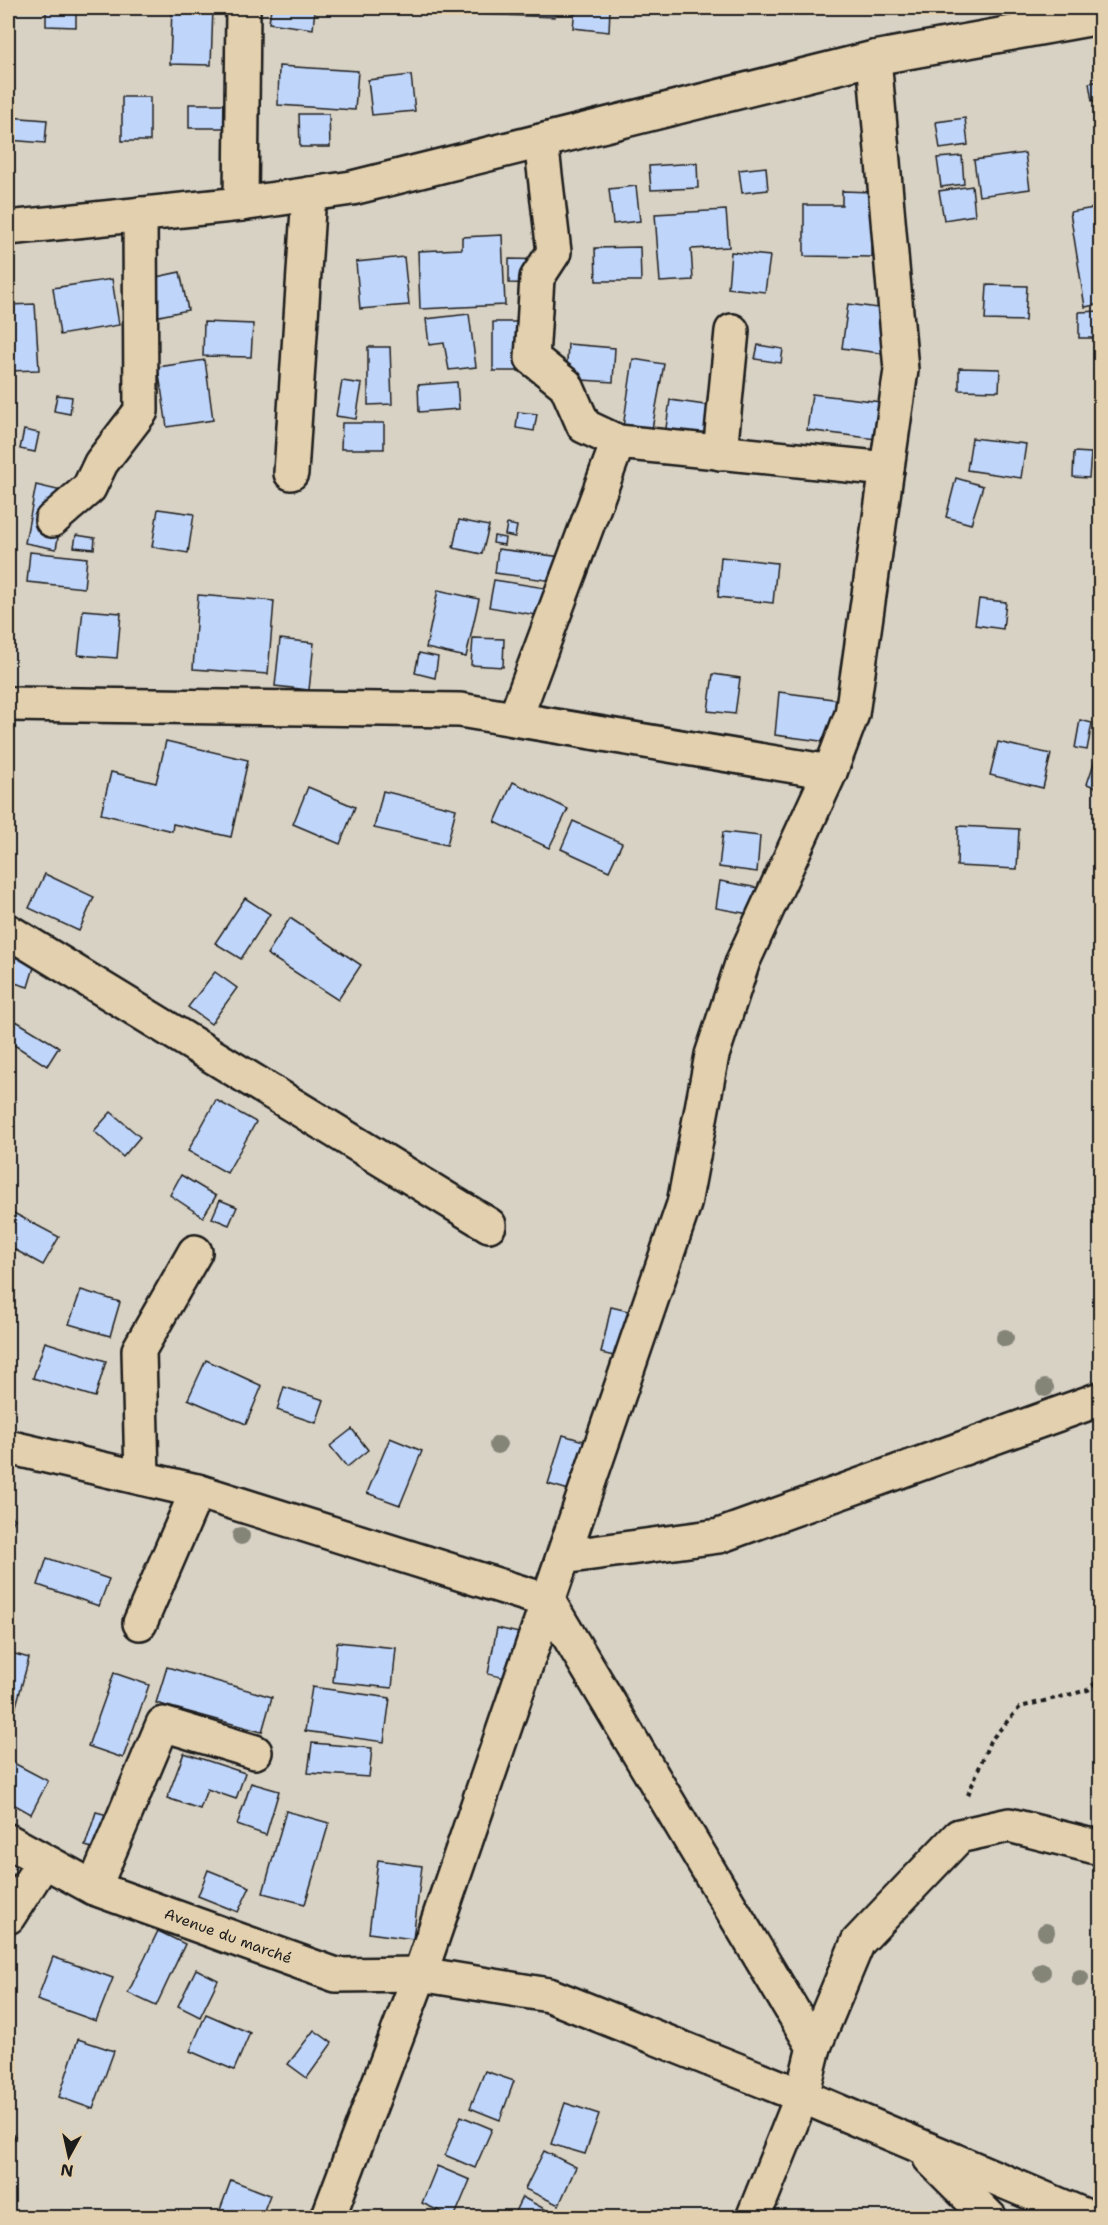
<svg xmlns="http://www.w3.org/2000/svg" width="1108" height="2225" font-family="'Shantell Sans',sans-serif">
	<rect width="100%" height="100%" fill="#d8d2c5"/>
	<filter id="ink" filterUnits="userSpaceOnUse"><feTurbulence type="fractalNoise" baseFrequency=".0167" numOctaves="2"/><feDisplacementMap in="SourceGraphic" scale="12" xChannelSelector="R" yChannelSelector="G"/><feConvolveMatrix kernelMatrix="1 2 1 2 8 2 1 2 1" color-interpolation-filters="sRGB"/></filter>
	<g filter="url(#ink)">
		<g fill="#bfd5fa" stroke="#1c1c1c" stroke-width="1.5">
			<polygon points="46,8 76,8 76,27 46,26"/>
			<polygon points="172,8 213,8 211,65 170,64"/>
			<polygon points="271,8 315,8 313,29 269,23"/>
			<polygon points="477,8 556,8 555,17 477,14"/>
			<polygon points="575,8 610,8 609,32 573,28"/>
			<polygon points="827,8 866,8 866,10 827,9"/>
			<polygon points="279,66 358,71 355,110 278,105"/>
			<polygon points="411,75 415,111 372,115 368,80"/>
			<polygon points="1100,81 1100,100 1092,101 1089,83"/>
			<rect x="122" y="97" width="28" height="44"/>
			<polygon points="189,104 231,104 230,128 189,128"/>
			<polygon points="299,114 329,114 330,147 300,147"/>
			<polygon points="8,117 47,120 45,143 8,140"/>
			<polygon points="965,118 968,145 940,149 936,122"/>
			<polygon points="1025,153 1030,189 979,196 974,160"/>
			<polygon points="962,156 964,184 941,187 937,158"/>
			<polygon points="697,163 698,188 651,190 649,166"/>
			<polygon points="766,167 768,190 742,193 739,170"/>
			<polygon points="636,186 640,221 613,224 609,189"/>
			<polygon points="972,186 975,215 944,220 939,191"/>
			<polygon points="842,191 873,192 872,257 804,256 804,205 842,205"/>
			<polygon points="1100,207 1100,304 1085,307 1070,212"/>
			<polygon points="726,210 729,247 691,249 693,280 660,282 655,214"/>
			<polygon points="502,235 505,305 420,309 418,251 462,249 462,237"/>
			<polygon points="640,247 641,281 596,281 595,248"/>
			<polygon points="731,252 770,256 765,292 728,288"/>
			<polygon points="404,257 409,305 360,309 356,262"/>
			<polygon points="509,259 552,260 551,284 509,283"/>
			<polygon points="180,272 188,310 150,318 142,280"/>
			<polygon points="112,279 119,325 60,335 53,288"/>
			<polygon points="987,285 1027,286 1025,321 985,320"/>
			<polygon points="35,304 39,370 8,371 8,305"/>
			<polygon points="848,304 893,310 887,354 842,348"/>
			<polygon points="1100,311 1100,338 1079,338 1079,312"/>
			<polygon points="469,314 476,367 449,370 444,343 429,345 426,319"/>
			<polygon points="204,322 253,324 251,357 203,356"/>
			<rect x="493" y="322" width="40" height="49"/>
			<polygon points="568,344 615,348 613,382 566,379"/>
			<polygon points="758,345 783,349 781,363 755,359"/>
			<polygon points="368,347 390,347 392,404 368,405"/>
			<polygon points="633,359 664,364 649,445 621,441"/>
			<polygon points="205,360 213,420 167,427 158,367"/>
			<polygon points="959,368 1000,369 999,391 959,390"/>
			<polygon points="342,381 362,384 356,419 336,416"/>
			<polygon points="457,382 459,409 419,412 418,385"/>
			<polygon points="812,394 881,402 876,439 807,430"/>
			<polygon points="57,395 72,397 70,414 54,411"/>
			<polygon points="670,400 726,408 720,450 664,442"/>
			<polygon points="518,412 537,414 534,431 516,428"/>
			<polygon points="342,423 384,423 384,449 341,449"/>
			<polygon points="24,430 39,433 35,452 20,449"/>
			<polygon points="972,438 1026,444 1021,478 967,470"/>
			<polygon points="1074,452 1091,453 1089,478 1073,477"/>
			<polygon points="956,478 983,486 971,524 946,517"/>
			<polygon points="36,485 66,492 56,549 25,543"/>
			<polygon points="158,509 194,514 188,553 152,547"/>
			<polygon points="459,520 489,526 482,554 453,548"/>
			<polygon points="507,524 517,526 515,537 505,535"/>
			<polygon points="76,535 95,538 94,549 74,547"/>
			<polygon points="494,536 505,538 504,545 493,543"/>
			<polygon points="498,549 570,558 567,583 495,573"/>
			<polygon points="30,552 87,558 84,588 27,582"/>
			<polygon points="721,557 777,563 773,603 718,597"/>
			<polygon points="494,580 564,591 559,619 489,607"/>
			<polygon points="438,590 479,599 466,657 426,648"/>
			<polygon points="198,595 274,601 268,674 193,669"/>
			<polygon points="979,599 1006,602 1003,629 975,625"/>
			<polygon points="83,610 121,613 117,658 78,655"/>
			<polygon points="473,638 504,639 503,667 471,665"/>
			<polygon points="280,639 314,643 309,690 275,686"/>
			<polygon points="419,653 438,657 435,678 415,673"/>
			<polygon points="713,674 740,678 735,714 708,711"/>
			<polygon points="779,692 848,701 843,744 775,735"/>
			<polygon points="1080,720 1092,723 1087,750 1075,748"/>
			<polygon points="166,741 248,760 231,837 173,824 172,831 101,814 111,772 156,783"/>
			<polygon points="998,742 1051,754 1043,788 990,775"/>
			<polygon points="1100,745 1100,789 1087,784"/>
			<polygon points="513,782 568,809 549,848 495,822"/>
			<polygon points="308,787 355,807 340,844 293,824"/>
			<polygon points="383,791 456,809 447,845 374,828"/>
			<polygon points="573,821 622,843 609,871 561,849"/>
			<polygon points="958,826 1019,829 1017,869 957,866"/>
			<polygon points="723,832 760,836 757,872 719,867"/>
			<polygon points="45,874 94,897 79,931 29,908"/>
			<polygon points="720,881 764,889 760,916 716,908"/>
			<polygon points="245,898 270,914 241,959 215,943"/>
			<polygon points="290,918 361,965 338,1000 267,954"/>
			<polygon points="10,943 31,950 23,973 8,968"/>
			<polygon points="14,957 35,964 28,987 8,981"/>
			<polygon points="215,972 237,988 211,1024 188,1007"/>
			<polygon points="16,1021 59,1047 47,1066 8,1041 8,1035"/>
			<polygon points="216,1100 256,1122 227,1173 188,1151"/>
			<polygon points="111,1112 140,1137 123,1157 94,1131"/>
			<polygon points="181,1175 216,1196 203,1217 170,1195"/>
			<polygon points="220,1200 237,1207 229,1225 212,1218"/>
			<polygon points="8,1210 59,1237 43,1265 8,1246"/>
			<polygon points="81,1290 120,1302 110,1336 69,1324"/>
			<polygon points="611,1307 641,1314 631,1360 601,1353"/>
			<polygon points="45,1342 106,1361 95,1397 33,1378"/>
			<polygon points="206,1360 262,1386 246,1424 188,1399"/>
			<polygon points="284,1387 324,1400 316,1423 277,1410"/>
			<polygon points="352,1429 368,1450 347,1467 330,1446"/>
			<polygon points="563,1435 597,1445 583,1494 548,1484"/>
			<polygon points="390,1438 422,1451 400,1505 367,1493"/>
			<polygon points="8,1513 15,1519 8,1530"/>
			<polygon points="47,1558 109,1579 99,1606 38,1585"/>
			<polygon points="497,1628 528,1635 518,1681 488,1674"/>
			<polygon points="337,1642 396,1648 392,1688 333,1682"/>
			<polygon points="8,1652 29,1658 15,1710 8,1708"/>
			<polygon points="167,1667 272,1697 262,1732 156,1703"/>
			<polygon points="114,1673 149,1685 123,1758 88,1746"/>
			<polygon points="312,1687 390,1698 384,1742 305,1731"/>
			<polygon points="312,1743 372,1748 369,1777 308,1773"/>
			<polygon points="184,1753 245,1773 236,1799 207,1789 200,1809 167,1798"/>
			<polygon points="8,1760 48,1781 31,1814 8,1801"/>
			<polygon points="251,1783 279,1791 266,1835 237,1825"/>
			<polygon points="286,1811 329,1823 305,1904 263,1893"/>
			<polygon points="96,1812 123,1819 114,1854 85,1846"/>
			<polygon points="378,1860 422,1866 413,1939 369,1933"/>
			<polygon points="208,1870 250,1887 238,1912 198,1896"/>
			<polygon points="158,1931 185,1944 156,2006 128,1993"/>
			<polygon points="53,1957 113,1978 96,2021 37,2000"/>
			<polygon points="196,1969 218,1980 200,2017 178,2006"/>
			<polygon points="206,2014 250,2033 234,2070 190,2051"/>
			<polygon points="314,2030 332,2043 307,2078 288,2064"/>
			<polygon points="78,2039 114,2051 93,2109 59,2097"/>
			<polygon points="485,2071 514,2081 500,2120 470,2108"/>
			<polygon points="565,2103 599,2114 585,2154 551,2144"/>
			<polygon points="461,2116 492,2129 475,2168 445,2155"/>
			<polygon points="8,2132 15,2136 8,2151"/>
			<polygon points="544,2151 576,2167 559,2205 525,2189"/>
			<polygon points="437,2166 470,2180 454,2218 422,2203"/>
			<polygon points="231,2180 270,2195 261,2218 217,2218"/>
			<polygon points="522,2197 554,2214 552,2218 512,2218"/>
		</g>
		<g fill="none" stroke-linecap="round" stroke-linejoin="round">
			<defs>
				<g id="minor">
					<polyline points="541,141 554,252 537,278 532,358 566,385 584,426 618,442"/>
					<polyline points="241,204 243,8"/>
					<polyline points="8,228 241,204 352,188 874,58 1100,17"/>
					<polyline points="720,453 732,331"/>
					<polyline points="291,473 309,194"/>
					<polyline points="52,520 89,488 101,463 141,411 140,214"/>
					<polyline points="8,704 460,710 830,772"/>
					<polyline points="515,719 618,442 887,469"/>
					<polyline points="8,931 489,1225"/>
					<polyline points="8,1447 197,1491 548,1601 814,2047 802,2096 753,2218"/>
					<polyline points="142,1478 139,1350 195,1252"/>
					<polyline points="563,1557 719,1536 1100,1399"/>
					<polyline points="140,1623 197,1491"/>
					<polyline points="8,1841 94,1888 336,1975 420,1974 549,1995 802,2096 1090,2218"/>
					<polyline points="94,1888 163,1724 255,1752"/>
					<polyline points="8,1917 44,1861"/>
					<polyline points="814,2047 858,1942 959,1836 1009,1825 1100,1848"/>
					<polyline points="930,2158 990,2218"/>
					<polyline points="328,2218 420,1974 684,1204 712,1055 743,961 830,772 852,714 901,370 874,58"/>
				</g>
			</defs>
			<use href="#minor" stroke="#1c1c1c" stroke-width="38"/>
			<polyline stroke="#1c1c1c" stroke-width="4" stroke-dasharray="4.5 4.5" stroke-linecap="butt" points="968,1795 990,1741 1020,1707 1088,1690 1100,1678"/>
			<use href="#minor" stroke="#e3d0ae" stroke-width="33"/>
		</g>
		<g fill="#848477">
			<circle cx="1005" cy="1338" r="9"/>
			<circle cx="1045" cy="1388" r="9"/>
			<circle cx="498" cy="1445" r="9"/>
			<circle cx="241" cy="1536" r="9"/>
			<circle cx="1046" cy="1932" r="9"/>
			<circle cx="1042" cy="1972" r="9"/>
			<circle cx="1080" cy="1978" r="9"/>
		</g>
	</g>
	<g text-anchor="middle" dominant-baseline="central" stroke-width="4.5" stroke-linejoin="round" paint-order="stroke">
		<g font-size="15" fill="#1c1c1c" stroke="#e3d0ae">
			<text transform="translate(228 1936) rotate(20)">Avenue du marché</text>
		</g>
	</g>
	<rect width="1108" height="2225" fill="none" stroke="#e3d0ae" stroke-width="30"/>
	<rect x="15" y="15" width="1078" height="2195" fill="none" stroke="#1c1c1c" stroke-width="2" filter="url(#ink)"/>
	<g transform="translate(69 2156) rotate(188)" stroke="#e3d0ae" stroke-width="4.5" paint-order="stroke">
	<path d="M0-4.5L10 22L0 15L-10 22Z" fill="#1c1c1c"/>
	<text y="-9" font-size="16" font-weight="bold" text-anchor="middle" fill="#1c1c1c">N</text>
	</g>
</svg>
